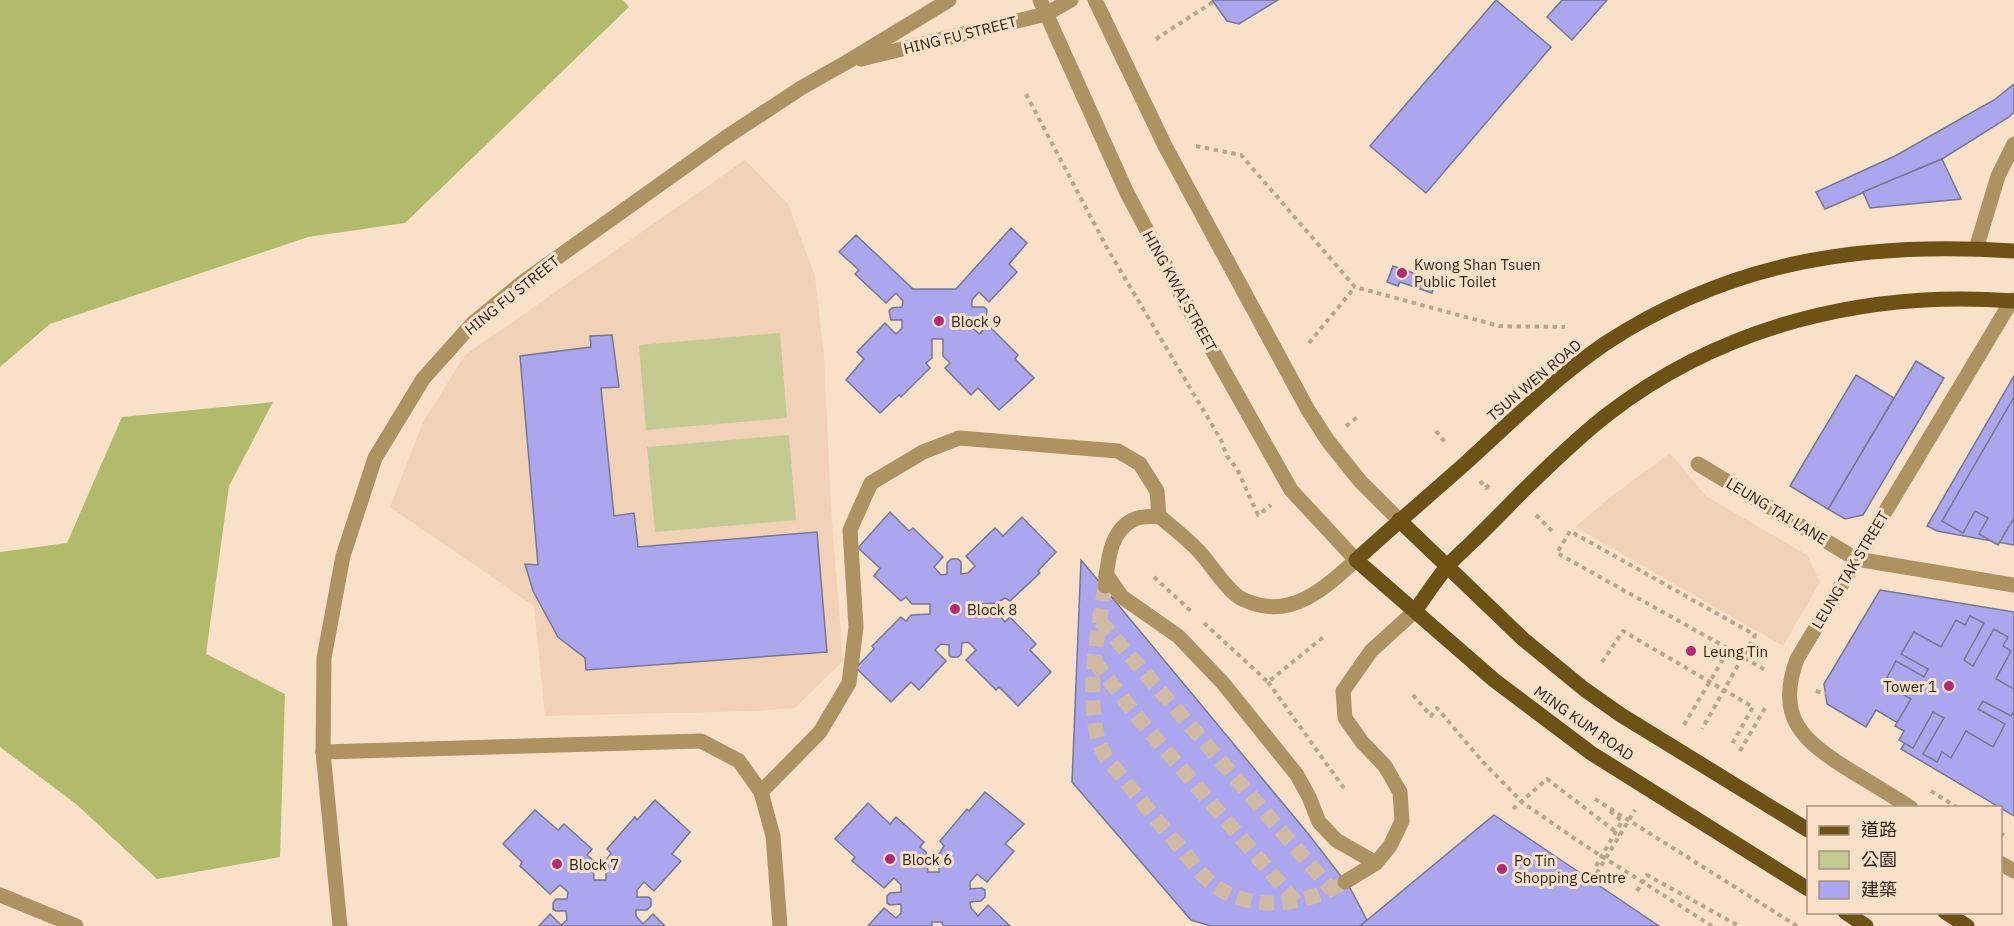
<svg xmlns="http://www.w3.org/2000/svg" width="2014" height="926" font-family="'IBM Plex Sans','Noto Sans TC',sans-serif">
	<rect width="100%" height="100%" fill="#f9e0c8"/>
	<g fill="#f1d2b6">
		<polygon points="745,160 788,204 815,276 824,356 831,507 843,661 795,708 756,711 545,716 534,606 390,507 423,422 465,355"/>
		<polygon points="1670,453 1706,496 1807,555 1820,582 1783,646 1575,527 1609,498"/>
	</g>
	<g fill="#c3cb92">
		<polygon points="780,333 787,418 646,430 639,345"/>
		<polygon points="789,435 796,520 655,532 647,447"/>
	</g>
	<g fill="#b2bb6c">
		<polygon points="0,0 623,0 629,7 405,223 308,237 50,324 0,367"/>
		<polygon points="273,402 229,486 206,654 285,694 280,857 157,879 76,804 0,747 0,552 67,543 122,417"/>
	</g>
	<g fill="#aca6ef" stroke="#787792" stroke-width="1.5">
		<polygon points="1212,0 1278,0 1239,24 1227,21"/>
		<polygon points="1496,0 1551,47 1426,193 1370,146"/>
		<polygon points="1562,0 1607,0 1572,40 1547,17"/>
		<polygon points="2014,84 2014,112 2009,117 1942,159 1825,209 1816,192 1895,156 1994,100"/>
		<polygon points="1942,159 1961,199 1870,208 1863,192"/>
		<polygon points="1011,228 1027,243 1009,264 1017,272 989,302 979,292 972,300 972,307 984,307 987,310 986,317 982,321 972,321 972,327 979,334 988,325 1018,355 1015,359 1034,378 999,410 978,388 971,395 945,368 950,363 943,356 943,339 932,339 932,358 926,363 930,368 901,397 899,395 880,413 846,380 864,359 857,352 885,323 896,334 902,328 902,320 891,320 889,311 892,308 902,307 903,301 896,293 886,303 855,274 859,270 839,252 856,235 913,289 956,289"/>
		<polygon points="1393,266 1436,281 1432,293 1400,282 1398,286 1387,282"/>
		<polygon points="612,335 619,387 601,388 614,516 634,513 638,547 817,532 827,652 586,670 585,658 558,637 533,591 525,564 538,565 520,356 591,347 590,336"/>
		<polygon points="1916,361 1944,378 1863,515 1845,519 1828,509"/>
		<polygon points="1856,375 1894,398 1828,509 1790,486"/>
		<polygon points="2014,376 2014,545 1937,531 1927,526"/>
		<polygon points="2014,397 2014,518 1998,545 1979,534 1988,518 1975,511 1963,533 1942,521"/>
		<polygon points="890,512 909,531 913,528 943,557 934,567 941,575 947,574 947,563 951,559 958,559 961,562 961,574 968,573 975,566 966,556 995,528 1003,536 1022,517 1056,552 1038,571 1040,573 1010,601 1005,598 997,603 980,604 979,616 1000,616 1005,622 1010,617 1036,644 1030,650 1051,672 1018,706 999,687 996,690 966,660 976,650 968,642 962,643 961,654 958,657 951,657 949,655 949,645 941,644 935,650 946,661 919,690 911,682 891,702 856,668 874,649 872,646 901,617 906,621 911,615 930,614 930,604 912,604 906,597 901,601 874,576 880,568 858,548"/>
		<polygon points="1081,560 1310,836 1350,888 1367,920 1360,926 1211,926 1191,920 1072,782"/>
		<polygon points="1880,590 2014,612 2014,816 1901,749 1912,731 1876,710 1866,727 1827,704 1824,684"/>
		<polygon points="1970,616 1984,623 1964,660 1973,666 1994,629 2008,637 2003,646 2011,651 1996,679 2014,689 2014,711 2011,716 1983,701 1978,709 2005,724 1993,747 1966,731 1951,758 1942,752 1937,762 1923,754 1944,718 1933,712 1913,748 1899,740 1904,731 1895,726 1911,699 1884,683 1896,661 1924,677 1928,669 1901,654 1914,632 1941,647 1956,620 1965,625"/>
		<polygon points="985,792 1024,824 1005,844 1014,851 987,882 977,874 970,882 970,889 982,888 985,890 985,897 981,901 970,902 971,908 978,916 988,905 1010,926 943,926 942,922 932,922 932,926 868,926 884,908 896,918 901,913 901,904 890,905 887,903 887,896 890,893 901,892 901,885 894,878 884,888 852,861 855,857 835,839 868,803 890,824 896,817 924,842 920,847 926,852 928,872 939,872 939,854 944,846 940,841 967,809 969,811"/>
		<polygon points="655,800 690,832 672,854 681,861 654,891 644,882 637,890 637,897 648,897 651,899 651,906 647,910 636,910 636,916 643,924 653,914 665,926 539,926 550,914 561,925 567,920 566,911 556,911 553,909 553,903 556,899 567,899 568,892 560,885 550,894 520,866 522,862 503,844 535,810 558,830 564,824 592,849 587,855 593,860 594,880 606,880 606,861 611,853 607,849 635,817 637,820"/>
		<polygon points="1494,815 1558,858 1659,926 1360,926"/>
	</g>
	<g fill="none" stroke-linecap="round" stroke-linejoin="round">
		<g stroke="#d0baa5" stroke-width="15" stroke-dasharray="15 8" stroke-linecap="butt">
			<path d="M1105 586C1098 635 1086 686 1097 735 1098 742 1102 749 1105 756 1131 788 1157 821 1184 852 1192 862 1201 875 1211 883 1250 914 1305 906 1345 882"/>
			<polyline points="1100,621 1332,890"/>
			<polyline points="1094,661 1144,725 1296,902"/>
		</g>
		<g stroke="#b9a592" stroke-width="4" stroke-dasharray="4.5 4.5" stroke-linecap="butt">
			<polyline points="1156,39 1216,0"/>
			<polyline points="1026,94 1107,248 1221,440 1227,456 1237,469 1258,515 1271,505"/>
			<polyline points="1196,146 1241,155 1355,287 1499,326 1565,327"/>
			<polyline points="1309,343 1355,287"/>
			<polyline points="1346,426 1359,416"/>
			<polyline points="1436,431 1447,445"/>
			<polyline points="1480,481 1486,488 1492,482"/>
			<polyline points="1536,515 1552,531"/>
			<polyline points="1154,577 1192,612"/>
			<polyline points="1204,623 1268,682 1326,635"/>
			<polyline points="1729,649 1767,671"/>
			<polyline points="1602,662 1623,631 1753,707 1731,746"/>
			<polyline points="1268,682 1346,791"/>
			<polyline points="1816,691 1826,694"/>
			<polyline points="1413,695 1431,716 1437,708 1482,761 1523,803 1584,845 1712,926"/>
			<polyline points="1684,725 1729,649 1557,553 1570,531 1755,635 1702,729"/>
			<polyline points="1740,751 1765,708"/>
			<polyline points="1931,791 1958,808"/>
			<polyline points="1595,799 1797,926"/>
			<polyline points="1513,809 1547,779 1620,835"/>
			<polyline points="2000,833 2008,837"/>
			<polyline points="1596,866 1622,821 1610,811"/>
			<polyline points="1592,881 1635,810"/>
			<polyline points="1637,891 1647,875 1739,926"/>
		</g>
		<g stroke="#ae9261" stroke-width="15">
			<path d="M1040 0 1127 193 1184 300 1291 490 1356 560C1327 586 1294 618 1252 603 1247 601 1240 599 1236 595 1223 584 1214 569 1203 556 1191 541 1174 529 1159 516 1152 517 1141 516 1135 519 1109 530 1108 562 1105 586"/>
			<polyline points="1095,0 1165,146 1308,410 1328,441 1360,481 1399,520"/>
			<polyline points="861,59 1046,14 1071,0"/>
			<polyline points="1976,249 1998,176 2014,144"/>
			<polyline points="1698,464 1856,559 2014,585"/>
			<polyline points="1106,574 1122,597 1178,636 1222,682 1297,775 1309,797 1319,822 1336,840 1376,863"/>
			<polyline points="323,752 701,741 739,761 761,792 773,836 780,926"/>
			<polyline points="761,792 820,732 849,683 856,627 850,530 871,483 923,452 959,438 1118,451 1140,464 1157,491 1159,516"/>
			<path d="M1911 808C1891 795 1871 783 1851 771 1803 741 1775 718 1797 659L2012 300"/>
			<polyline points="2000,863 2014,871"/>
			<polyline points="1345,882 1376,863 1390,846 1402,821 1400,792 1385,766 1362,742 1345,718 1343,691 1371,651 1415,611"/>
			<polyline points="0,895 76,926"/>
			<polyline points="340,926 323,752 324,658 343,556 375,458 423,379 473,323 523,282 725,138 801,88 847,62 949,0"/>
		</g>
		<g stroke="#6e5115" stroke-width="15">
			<polyline points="1399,520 1523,639 1584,689 1621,715 1808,830"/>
			<path d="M1415 611C1425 597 1435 581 1447 567 1454 558 1464 550 1472 542 1490 525 1507 507 1524 490 1551 464 1578 437 1608 414 1725 324 1869 290 2014 301"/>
			<path d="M1808 889 1591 753 1494 680 1356 560C1393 526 1431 494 1468 461 1513 420 1556 377 1606 343 1733 260 1866 241 2014 251"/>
			<polyline points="1845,912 1866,926"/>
			<polyline points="1945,912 1967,926"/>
		</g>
	</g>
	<g fill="#b12c71" stroke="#f9e0c8" stroke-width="2">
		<circle cx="1402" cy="273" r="6"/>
		<circle cx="939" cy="321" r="6"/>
		<circle cx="955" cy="609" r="6"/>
		<circle cx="1691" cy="651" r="6"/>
		<circle cx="1949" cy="686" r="6"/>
		<circle cx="890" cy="859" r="6"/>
		<circle cx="557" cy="864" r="6"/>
		<circle cx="1502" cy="869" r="6"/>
	</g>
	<g text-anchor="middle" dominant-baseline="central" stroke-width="6" stroke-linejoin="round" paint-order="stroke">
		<g font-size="15" fill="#2d231b" stroke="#f9e0c8">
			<text transform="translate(960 35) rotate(-14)">HING FU STREET</text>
			<text transform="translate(1180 291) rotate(61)">HING KWAI STREET</text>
			<text transform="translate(512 295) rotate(-39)">HING FU STREET</text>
			<text transform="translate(1534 380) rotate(-40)">TSUN WEN ROAD</text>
			<text transform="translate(1777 511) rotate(31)">LEUNG TAI LANE</text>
			<text transform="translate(1850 570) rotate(-59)">LEUNG TAK STREET</text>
			<text transform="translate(1584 723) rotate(35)">MING KUM ROAD</text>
		</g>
		<g font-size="15" fill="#2d231b" stroke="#f9e0c8" text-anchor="start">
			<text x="1414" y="264">Kwong Shan Tsuen<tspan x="1414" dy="17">Public Toilet</tspan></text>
			<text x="951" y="321">Block 9</text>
			<text x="967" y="609">Block 8</text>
			<text x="1703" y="651">Leung Tin</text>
			<text x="1937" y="686" text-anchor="end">Tower 1</text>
			<text x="902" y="859">Block 6</text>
			<text x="1514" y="860">Po Tin<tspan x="1514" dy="17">Shopping Centre</tspan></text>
			<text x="569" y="864">Block 7</text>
		</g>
	</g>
	<rect x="1807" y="806" width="195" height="108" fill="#f9e0c8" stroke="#a79483" stroke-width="1.5"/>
	<rect x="1819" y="826" width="30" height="9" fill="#6e5115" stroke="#a79483" stroke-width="1.5"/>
	<text x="1861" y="836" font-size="18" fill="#2d231b">道路</text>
	<rect x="1819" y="851" width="30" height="18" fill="#c3cb92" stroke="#a79483" stroke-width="1.5"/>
	<text x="1861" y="866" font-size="18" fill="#2d231b">公園</text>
	<rect x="1819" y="881" width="30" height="18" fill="#aca6ef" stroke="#a79483" stroke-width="1.5"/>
	<text x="1861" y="896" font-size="18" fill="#2d231b">建築</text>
</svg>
